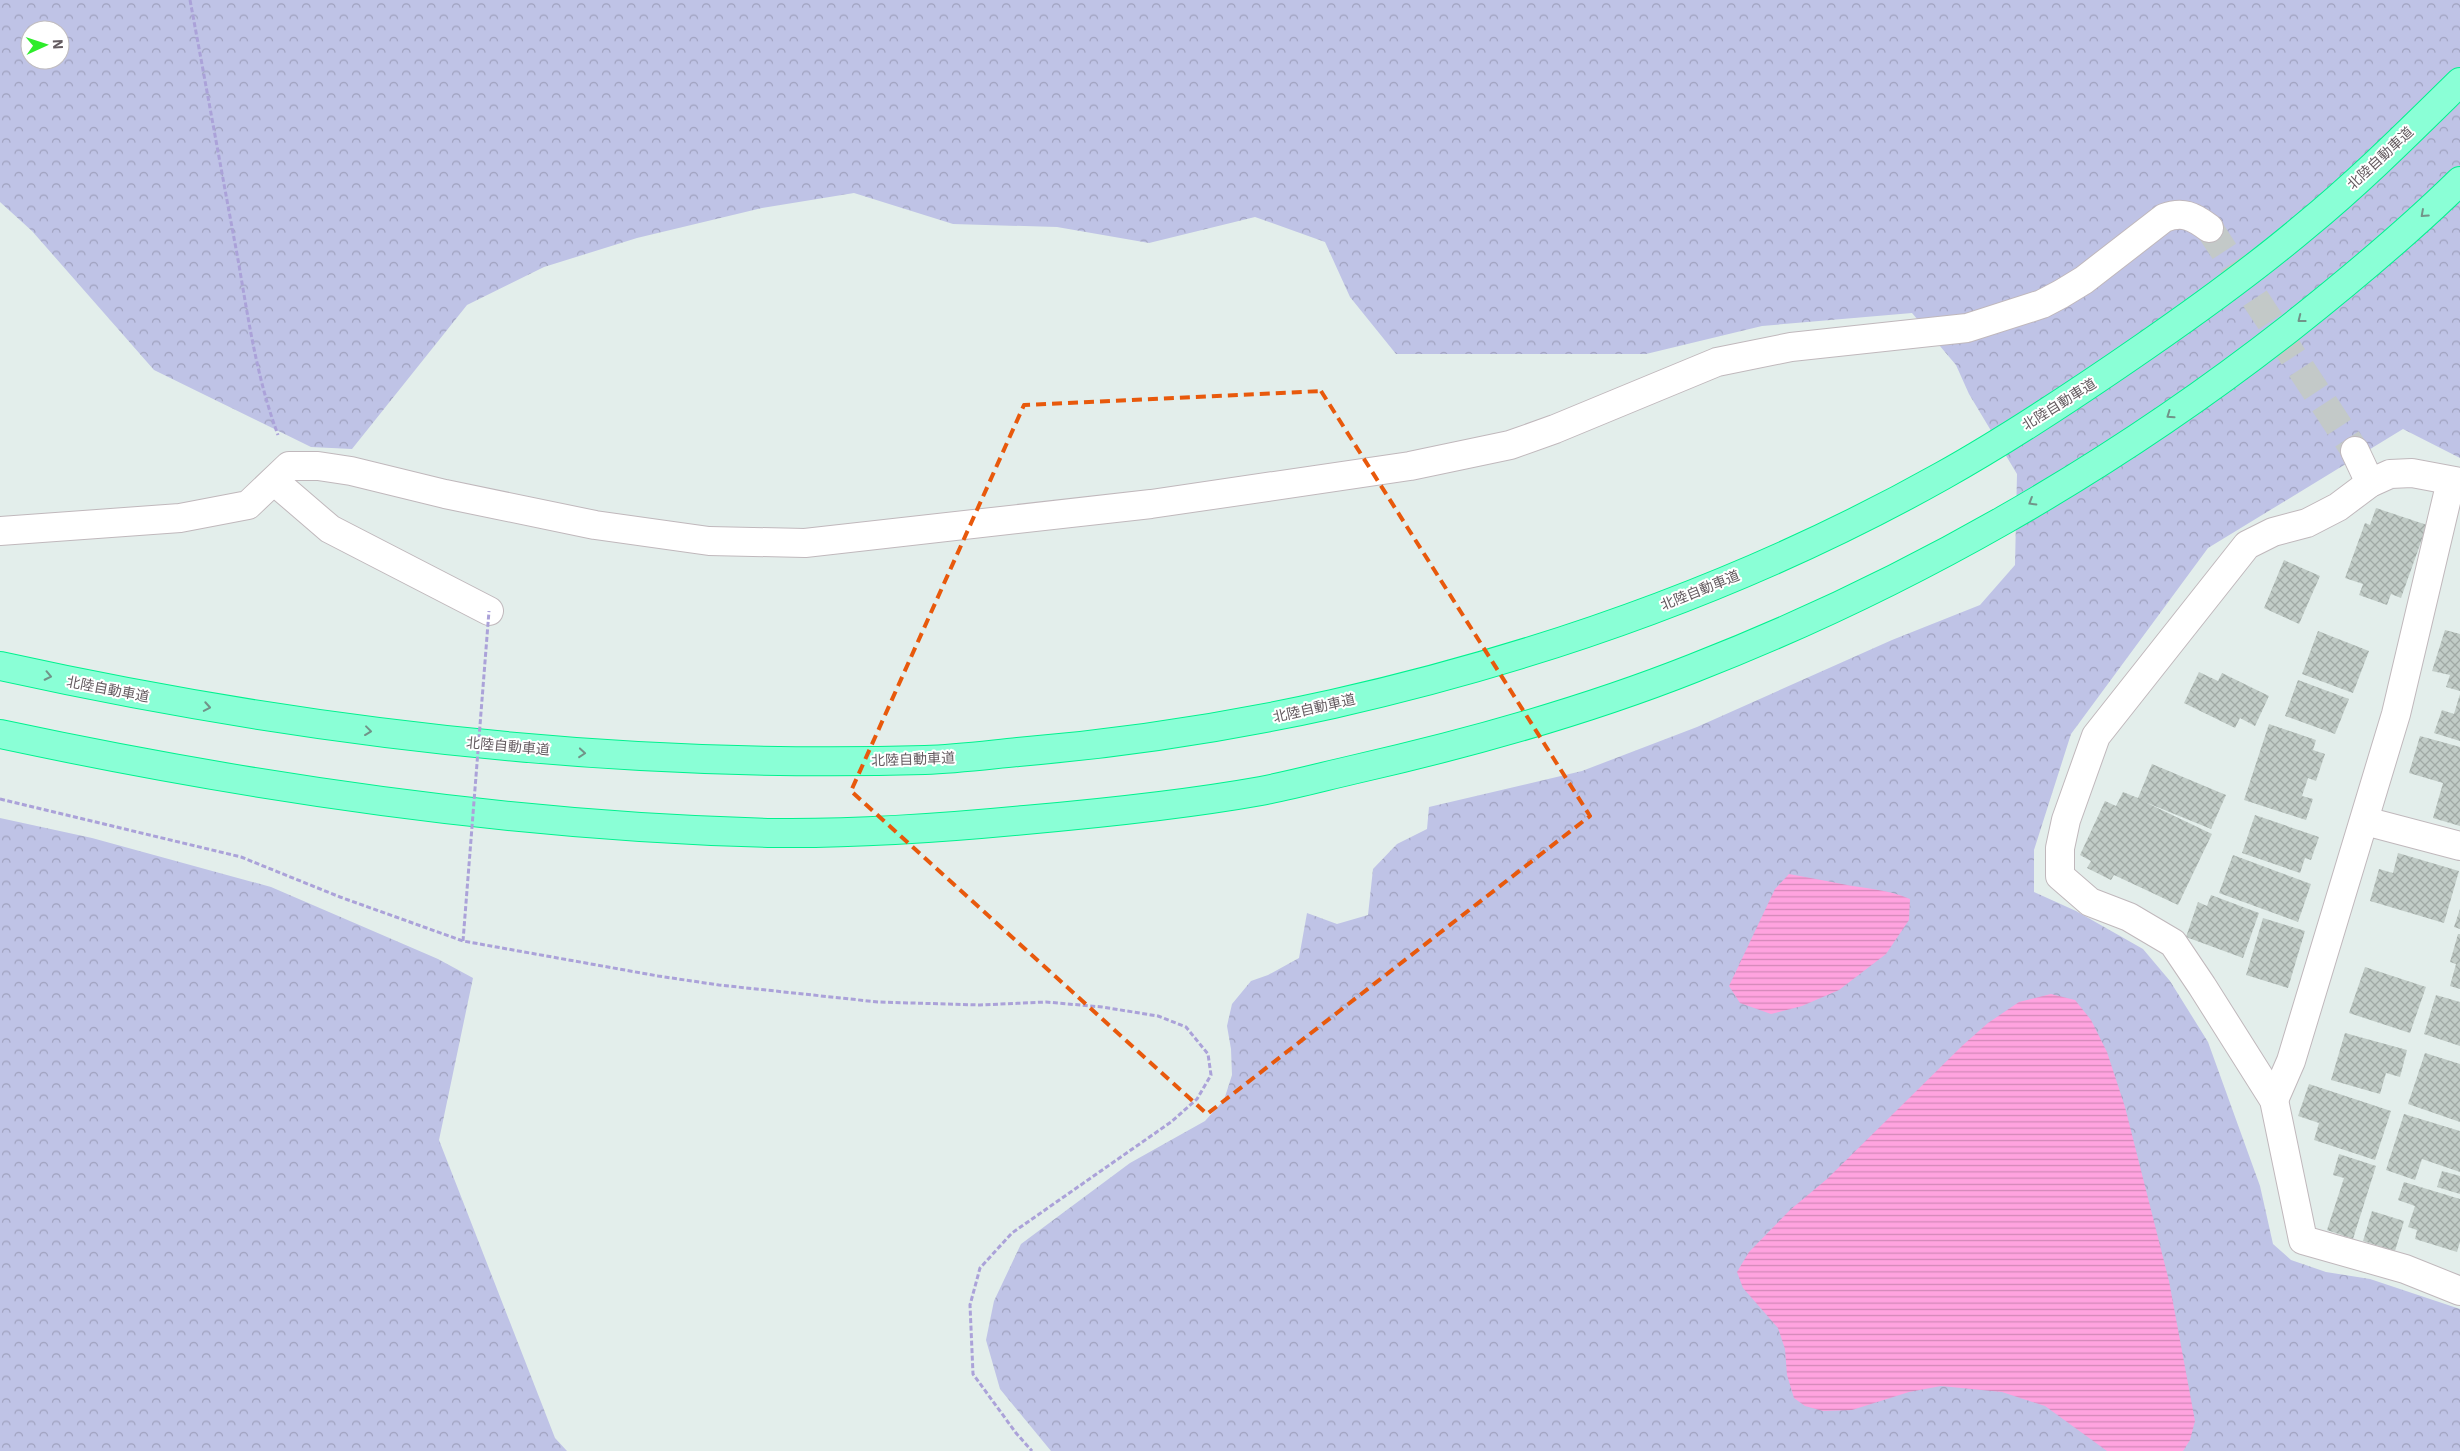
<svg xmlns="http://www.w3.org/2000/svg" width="2460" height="1451" font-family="'IBM Plex Sans','Noto Sans JP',sans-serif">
	<defs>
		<pattern id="forest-crowns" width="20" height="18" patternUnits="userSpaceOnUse" patternTransform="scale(1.25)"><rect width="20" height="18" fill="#bfc3e6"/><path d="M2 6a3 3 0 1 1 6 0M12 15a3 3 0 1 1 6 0" fill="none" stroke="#9fa1be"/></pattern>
		<pattern id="water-rules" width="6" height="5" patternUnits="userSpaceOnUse" patternTransform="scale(1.25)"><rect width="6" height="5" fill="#ffa3df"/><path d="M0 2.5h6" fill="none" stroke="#d288b8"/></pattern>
		<pattern id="building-cross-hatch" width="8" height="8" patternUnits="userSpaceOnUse" patternTransform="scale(1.25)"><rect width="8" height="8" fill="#c1ccc7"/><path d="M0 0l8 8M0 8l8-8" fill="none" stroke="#a0a9a5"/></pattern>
	</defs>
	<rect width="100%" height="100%" fill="#e3eeeb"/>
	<g fill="url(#forest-crowns)" fill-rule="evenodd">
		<path d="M0 0H2460V458L2403 429 2208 548 2071 734 2034 850V892L2076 911 2143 949 2170 981 2208 1042 2260 1186 2273 1244 2291 1260 2326 1272 2370 1279 2460 1309V1451H1051L1000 1389 986 1340 994 1301 1021 1244 1130 1163 1205 1121 1224 1100 1232 1075 1231 1049 1227 1026 1232 1004 1251 981 1268 975 1299 958 1307 913 1337 924 1368 915 1373 869 1397 844 1427 829 1429 807 1582 771 1697 727 1892 640 1980 605 2015 565 2017 474 1969 394 1956 365 1912 313 1762 326 1646 354H1396L1350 297 1325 242 1255 217 1149 243 1057 227 953 224 854 193 762 208 637 238 544 267 467 305 352 449 311 447 154 370 32 231 0 202ZM30 30H60V60H30Z"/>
		<polygon points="0,818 92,838 271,887 438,959 473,978 439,1140 555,1438 567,1451 0,1451"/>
	</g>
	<g fill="url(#water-rules)">
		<path d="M1789 874C1807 877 1825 881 1842 884 1866 889 1888 889 1910 899L1909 920 1886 954 1839 990 1802 1006 1771 1014 1740 1003 1729 986 1775 889Z"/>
		<polygon points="2051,994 2075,1000 2091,1020 2107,1052 2125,1107 2169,1281 2195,1421 2190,1440 2183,1451 2107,1451 2045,1406 2002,1392 1941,1386 1909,1392 1852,1410 1823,1411 1805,1406 1794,1398 1787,1375 1785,1349 1778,1328 1743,1288 1737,1272 1749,1252 1790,1210 1827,1179 1963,1045 1988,1023 2019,1002"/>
	</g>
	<g fill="url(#building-cross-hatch)">
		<polygon points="2376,508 2427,525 2401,598 2391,594 2387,605 2359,595 2363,584 2345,578 2365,523 2370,525"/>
		<polygon points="2284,560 2320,576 2299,624 2264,608"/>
		<polygon points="2445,630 2460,634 2460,691 2446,687 2450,675 2432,671"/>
		<polygon points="2318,631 2369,651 2353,693 2302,674"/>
		<polygon points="2199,672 2218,681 2222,673 2269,696 2255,726 2240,718 2235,728 2184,703"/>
		<polygon points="2298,680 2349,699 2335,734 2285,716"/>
		<polygon points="2460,694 2460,741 2434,733 2442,710 2454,714"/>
		<polygon points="2269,724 2316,740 2313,750 2325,754 2316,781 2308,778 2302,796 2313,799 2306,820 2244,800"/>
		<polygon points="2420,736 2460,747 2460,826 2433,818 2443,783 2409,773"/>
		<polygon points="2152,764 2226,795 2211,829 2145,802 2212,834 2178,905 2114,875 2111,880 2087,868 2091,861 2080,855 2105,801 2116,806 2123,792 2138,798"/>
		<polygon points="2255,815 2319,837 2311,860 2305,858 2300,873 2242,853"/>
		<polygon points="2398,853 2459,871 2444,923 2370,901 2379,869 2393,873"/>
		<polygon points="2233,855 2311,884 2298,922 2219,893"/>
		<polygon points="2211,895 2259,913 2243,958 2186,937 2198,902 2207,906"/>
		<polygon points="2460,909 2460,929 2454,927"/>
		<polygon points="2263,918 2305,931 2288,988 2246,975"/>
		<polygon points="2458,934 2460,934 2460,989 2450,986 2456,964 2450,962"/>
		<polygon points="2365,967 2426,987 2410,1033 2349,1013"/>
		<polygon points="2436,995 2460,1002 2460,1046 2424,1034"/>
		<polygon points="2345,1033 2407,1050 2400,1077 2386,1073 2380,1094 2331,1080"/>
		<polygon points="2425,1053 2460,1064 2460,1122 2408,1104"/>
		<polygon points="2309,1084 2391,1111 2375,1160 2314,1140 2319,1123 2298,1116"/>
		<polygon points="2404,1114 2460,1131 2460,1172 2422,1159 2415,1180 2386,1170"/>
		<polygon points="2339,1154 2376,1166 2353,1239 2327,1230 2344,1178 2333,1175"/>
		<polygon points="2442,1171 2460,1176 2460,1194 2437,1187"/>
		<polygon points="2404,1182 2460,1199 2460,1242 2457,1252 2415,1239 2417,1230 2408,1227 2415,1206 2398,1200"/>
		<polygon points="2372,1211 2404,1221 2395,1251 2363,1241"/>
	</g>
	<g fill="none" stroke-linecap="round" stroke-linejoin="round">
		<polyline stroke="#c3c9c8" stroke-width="28" stroke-dasharray="28 14" stroke-linecap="butt" points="2209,228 2355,451"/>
		<defs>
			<g id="street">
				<polyline points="2355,451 2370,483"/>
				<polyline points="274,481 330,529 489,611"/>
				<polyline points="2460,482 2412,473 2390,474 2370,483 2338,507 2307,523 2273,532 2247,545 2096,736 2066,820 2060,848 2060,876 2090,902 2129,917 2173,943 2202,986 2274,1100 2303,1240 2405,1269 2460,1291"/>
				<path d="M0 531 180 518 248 505 289 466H318L351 471 445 494 595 525 709 541 805 543 1151 504 1410 466 1510 445 1555 429 1717 362 1791 347 1967 328 2042 304 2061 294 2084 280 2164 218C2183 211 2193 216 2209 228"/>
				<polyline points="2365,821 2460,846"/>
				<polyline points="2274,1100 2291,1061 2396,714 2451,481"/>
			</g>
			<g id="highway">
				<path d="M0 666C304 733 614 769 925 760 956 759 987 755 1018 752 1124 743 1229 727 1333 704 1545 656 1753 582 1942 476 2012 437 2079 392 2144 347 2199 309 2253 270 2304 227 2359 182 2409 132 2460 82"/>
				<path d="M0 734C253 788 515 827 774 833 857 834 942 828 1025 820 1104 813 1183 805 1261 791 1292 785 1322 777 1352 770 1467 744 1583 712 1694 668 1907 585 2110 469 2290 328 2348 282 2407 233 2460 181"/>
			</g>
		</defs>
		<use href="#street" stroke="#c0b8bc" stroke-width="30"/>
		<use href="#highway" stroke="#00f28f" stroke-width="30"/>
		<g stroke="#aba2d9" stroke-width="3" stroke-dasharray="5 2.5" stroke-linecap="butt">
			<path d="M190 0C206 85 221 169 237 254 248 316 256 376 278 435"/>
			<polyline points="0,799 241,857 340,897 463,941 658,976 719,985 878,1002 980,1005 1046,1002 1102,1007 1158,1016 1186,1027 1208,1054 1211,1075 1197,1099 1171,1122 1012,1233 980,1268 970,1305 973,1374 1016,1433 1032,1451"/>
		</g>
		<use href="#street" stroke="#fff" stroke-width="28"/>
		<use href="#highway" stroke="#8affd6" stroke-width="28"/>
		<polyline stroke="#aba2d9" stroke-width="3" stroke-dasharray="5 2.5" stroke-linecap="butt" points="463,941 489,611"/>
	</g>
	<defs><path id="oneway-chevron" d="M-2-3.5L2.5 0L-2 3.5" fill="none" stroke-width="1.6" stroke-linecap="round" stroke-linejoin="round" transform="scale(1.25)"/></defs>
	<g stroke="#719489">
		<use href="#oneway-chevron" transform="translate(2424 214) rotate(138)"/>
		<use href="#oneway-chevron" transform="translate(2301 319) rotate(142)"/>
		<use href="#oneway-chevron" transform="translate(2170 415) rotate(145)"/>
		<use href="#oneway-chevron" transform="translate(2032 502) rotate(149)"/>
		<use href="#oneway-chevron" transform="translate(48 676) rotate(12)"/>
		<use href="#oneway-chevron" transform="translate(207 707) rotate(10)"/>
		<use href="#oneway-chevron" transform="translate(368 731) rotate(7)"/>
		<use href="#oneway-chevron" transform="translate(582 753) rotate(5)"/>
	</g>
	<path fill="none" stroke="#e8590c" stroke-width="4" stroke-dasharray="10 6" stroke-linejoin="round" d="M1321 391 1590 816 1207 1114 851 791 1024 405Z"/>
	<g text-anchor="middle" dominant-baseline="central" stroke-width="4" stroke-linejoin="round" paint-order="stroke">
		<g font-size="14" fill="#645b60" stroke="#fff">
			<text transform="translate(2380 158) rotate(-43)">北陸自動車道</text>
			<text transform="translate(2059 404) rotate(-32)">北陸自動車道</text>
			<text transform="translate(1700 590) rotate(-22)">北陸自動車道</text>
			<text transform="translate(108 689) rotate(11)">北陸自動車道</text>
			<text transform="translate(1314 708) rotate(-13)">北陸自動車道</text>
			<text transform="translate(508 746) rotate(5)">北陸自動車道</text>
			<text transform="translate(913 759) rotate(-2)">北陸自動車道</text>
		</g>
	</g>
	<g transform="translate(45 45) rotate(87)"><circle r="24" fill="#ffffff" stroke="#c1bdbf"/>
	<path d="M0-4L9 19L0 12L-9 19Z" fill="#2eec2b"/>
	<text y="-8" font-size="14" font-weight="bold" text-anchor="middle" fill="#645b60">N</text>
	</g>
</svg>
